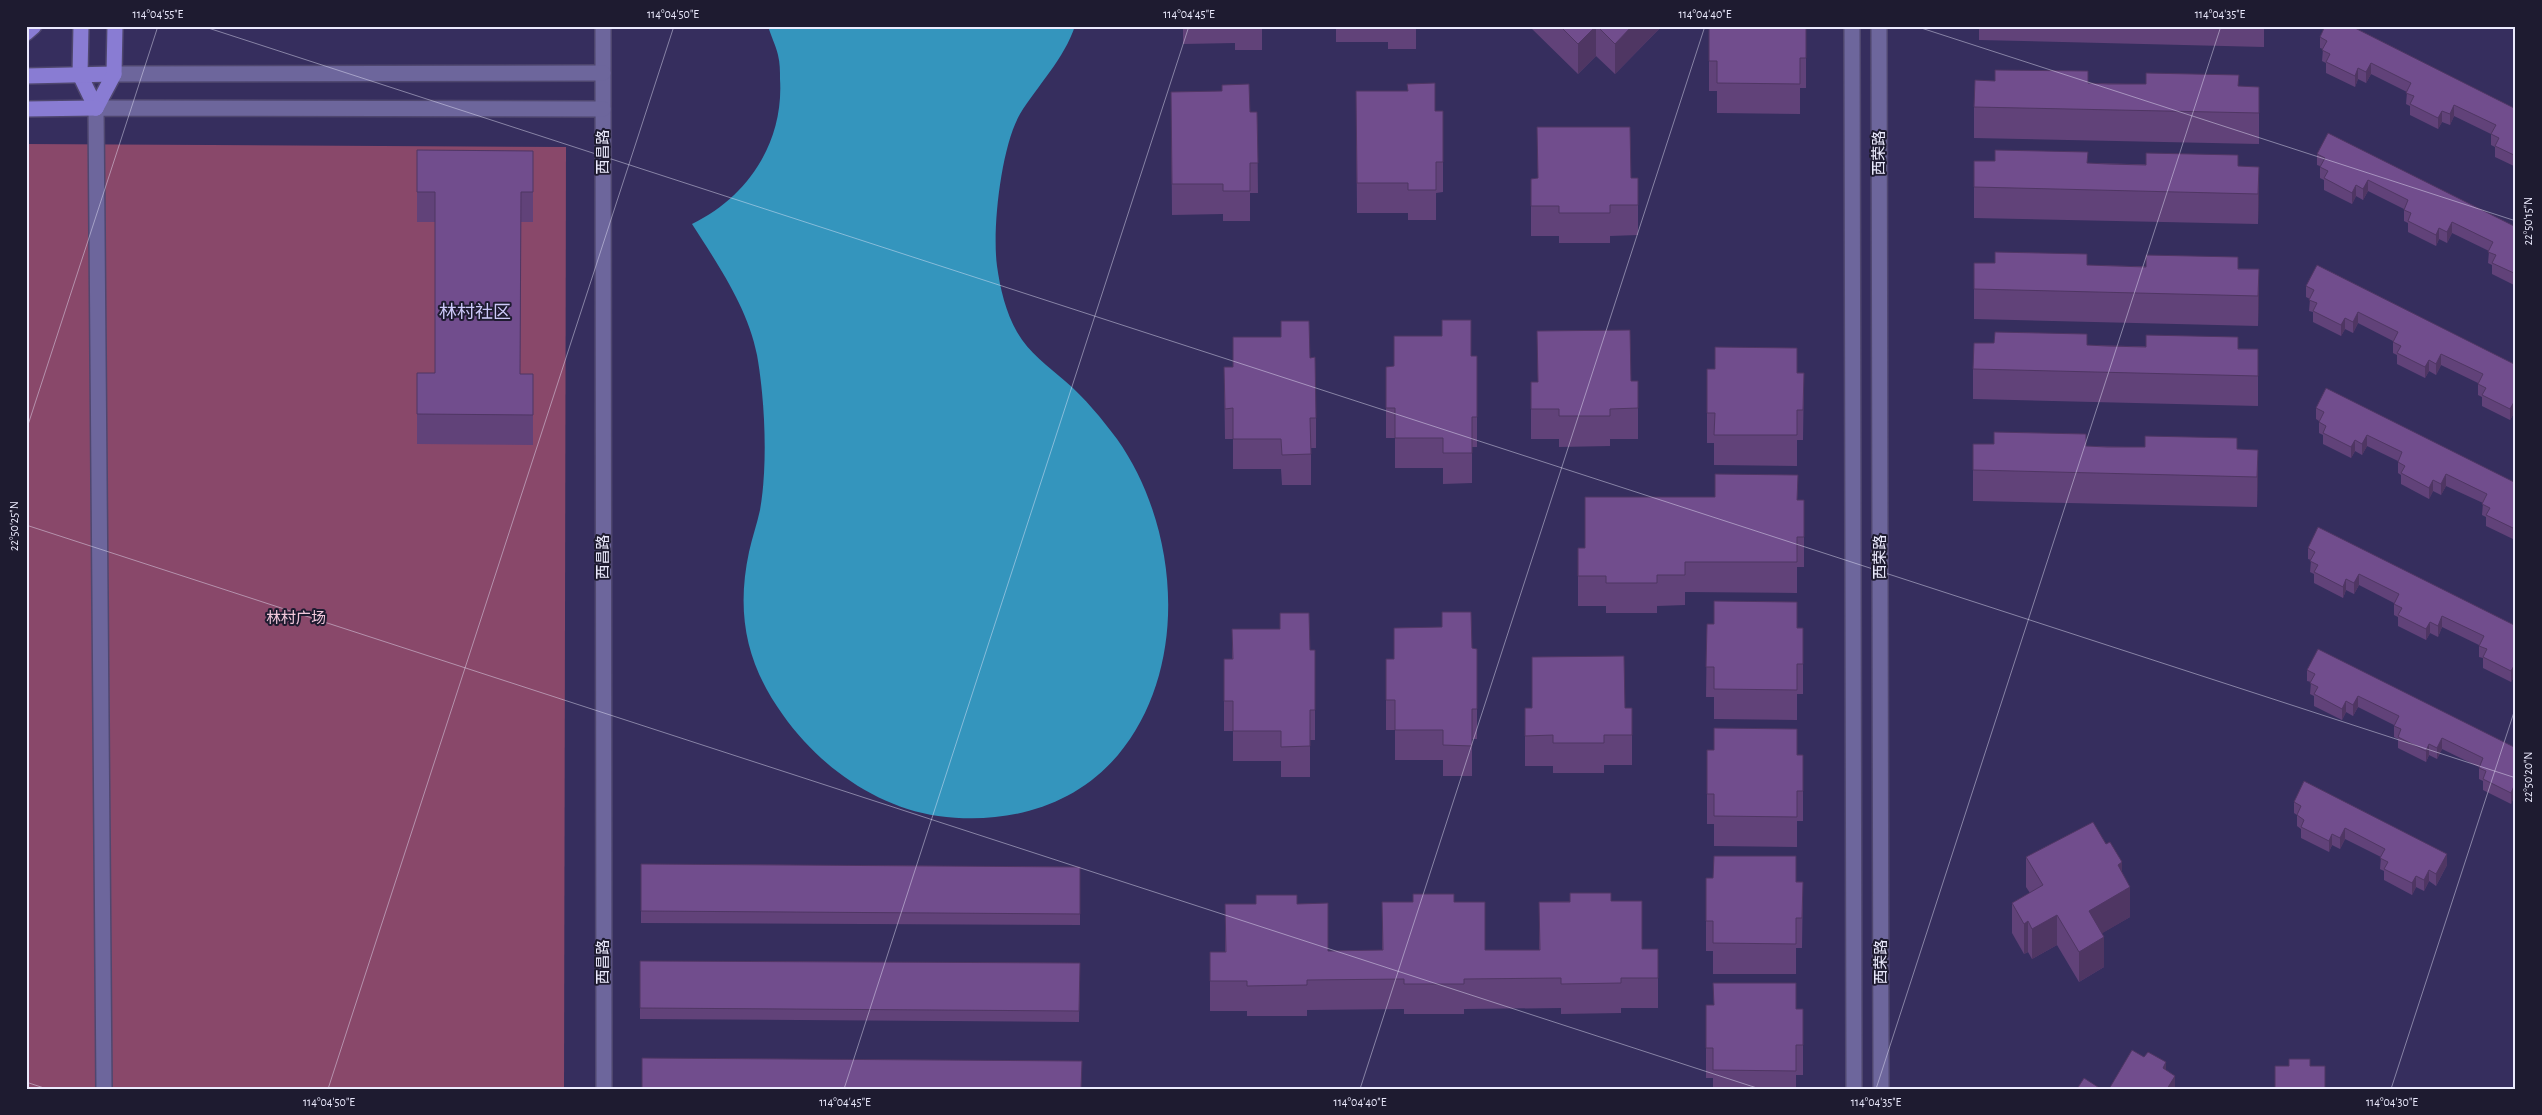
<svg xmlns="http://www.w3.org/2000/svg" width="2542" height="1115" font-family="'Alegreya Sans','Noto Sans SC',sans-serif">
	<rect width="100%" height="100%" fill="#362e5e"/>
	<polygon fill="#89486a" points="26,144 566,147 564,1089 26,1089"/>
	<path fill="#3495bd" d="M768 26H1075C1064 59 1038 85 1020 114 1001 147 992 229 997 266 1000 288 1006 313 1017 332 1029 353 1048 366 1065 381 1085 398 1102 419 1117 439 1180 528 1190 669 1118 755 1073 808 1005 825 938 816 876 807 819 766 783 715 746 664 736 613 749 552 752 538 757 524 760 510 768 465 765 400 757 355 748 308 717 263 692 224 748 197 784 142 780 79 780 71 780 63 778 55 776 46 771 36 768 26Z"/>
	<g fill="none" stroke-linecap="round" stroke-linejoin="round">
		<defs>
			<g id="minor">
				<polyline points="603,26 604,1089"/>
				<polyline points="1852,26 1854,1089"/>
				<polyline points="1879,26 1881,1089"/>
				<polyline points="114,74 603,73"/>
				<polyline points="104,1089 96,108 603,109"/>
			</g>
			<g id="major">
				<polyline points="81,26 80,75 96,108"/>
				<polyline points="26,33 34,26"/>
				<polyline points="26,76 114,74"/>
				<polyline points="96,108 114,74 115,26"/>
				<polyline points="26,109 96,108"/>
			</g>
		</defs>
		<use href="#minor" stroke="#4f476f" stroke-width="18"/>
		<use href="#major" stroke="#4f476f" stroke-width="18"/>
		<use href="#minor" stroke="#6d669c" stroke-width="15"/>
		<use href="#major" stroke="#897cd3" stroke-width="15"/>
	</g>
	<g fill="#614279">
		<polygon points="1183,26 1262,26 1262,50 1235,50 1235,43 1183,44"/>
		<polygon points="1336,26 1416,26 1416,49 1388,49 1388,42 1336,42"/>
		<polygon points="1529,26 1662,26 1615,74 1596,56 1578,74"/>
		<polygon points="1709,26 1806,26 1806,88 1800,88 1800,114 1717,113 1717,91 1709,91"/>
		<polygon points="1979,26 2264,26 2264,47 1979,40"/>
		<polygon points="2320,37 2516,109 2516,167 2495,157 2495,147 2491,145 2491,134 2454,116 2450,125 2442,122 2438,129 2410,115 2410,106 2406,104 2407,92 2371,74 2366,83 2358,79 2355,87 2326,73 2326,63 2322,61 2323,49 2320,48"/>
		<polygon points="1995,81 2259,87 2259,144 1974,138 1974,107"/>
		<polygon points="1356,91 1435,111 1443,162 1443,192 1436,193 1436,220 1408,220 1408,213 1357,213"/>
		<polygon points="1171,92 1250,112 1257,112 1258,193 1250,193 1250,221 1223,221 1223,214 1172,215"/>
		<polygon points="1537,127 1631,178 1638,178 1638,235 1610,236 1610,243 1559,243 1559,236 1531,236 1531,179 1538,178"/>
		<polygon points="417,150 533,151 533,222 521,222 520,374 533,374 533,445 417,444 417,373 435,373 435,222 417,222"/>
		<polygon points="2317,154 2516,227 2516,286 2492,274 2492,265 2488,263 2489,251 2452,233 2447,243 2439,239 2436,246 2408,232 2408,223 2404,221 2404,209 2368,191 2363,200 2356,196 2352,204 2324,190 2324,180 2320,178 2320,166 2317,165"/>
		<polygon points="2088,163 2259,167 2258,224 1974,218 1974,187"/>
		<polygon points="2087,265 2259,269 2258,326 1974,319 1974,289"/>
		<polygon points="2306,286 2516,365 2516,414 2514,413 2510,420 2482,406 2482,397 2478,395 2478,383 2441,365 2436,375 2429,371 2425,378 2397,364 2397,355 2393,353 2393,341 2358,323 2353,333 2345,329 2341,336 2313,322 2313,312 2309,311 2310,299 2306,297"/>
		<polygon points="1537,331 1631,381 1638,408 1638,439 1610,439 1610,446 1559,447 1559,439 1531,439 1531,382 1538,382"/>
		<polygon points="1994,343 2258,349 2258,406 1973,399 1973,369"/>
		<polygon points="1471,356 1477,397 1477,447 1472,447 1472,483 1443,484 1443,468 1395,468 1395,438 1386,438 1386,397 1394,366"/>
		<polygon points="1310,358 1316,418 1316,448 1311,448 1311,485 1282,485 1281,469 1233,469 1233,439 1225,439 1224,367 1233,367"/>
		<polygon points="1707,369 1804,373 1803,440 1797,440 1797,466 1714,465 1714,443 1707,443"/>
		<polygon points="2316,408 2516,483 2515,540 2486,526 2486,517 2482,515 2483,503 2446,486 2441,495 2433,491 2429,499 2401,484 2401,475 2398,473 2398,461 2367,446 2362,455 2355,451 2351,458 2323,444 2323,435 2319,433 2319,421 2316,419"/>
		<polygon points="1994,444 2258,450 2257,507 1973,501 1973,470"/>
		<polygon points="1798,500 1804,500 1804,567 1797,567 1797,593 1685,592 1685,605 1657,606 1657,613 1606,613 1606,606 1578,606 1578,548 1585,548"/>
		<polygon points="2308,548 2516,626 2516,675 2515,675 2511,682 2483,668 2483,658 2479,657 2479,645 2442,627 2438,637 2430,633 2426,640 2398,626 2398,617 2394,615 2394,603 2359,585 2354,594 2346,590 2343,598 2314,583 2314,574 2310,572 2311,560 2308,559"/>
		<polygon points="1707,624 1803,628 1803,694 1797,694 1797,720 1714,719 1714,697 1706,697"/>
		<polygon points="1232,629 1310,650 1315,710 1315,740 1310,740 1310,777 1281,777 1281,761 1233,761 1233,731 1224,731 1224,690 1232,659"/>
		<polygon points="1472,648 1477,709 1477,739 1472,739 1472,776 1443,776 1443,760 1395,760 1395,730 1386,730 1386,689 1394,659"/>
		<polygon points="2307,670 2516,748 2516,797 2514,797 2511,804 2483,790 2483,781 2479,779 2479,767 2442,749 2437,759 2429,755 2426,762 2398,748 2398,739 2394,737 2394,725 2358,707 2353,716 2346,712 2342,720 2314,706 2314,696 2310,694 2311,682 2307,681"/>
		<polygon points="1525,708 1632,708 1632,765 1604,765 1604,773 1553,773 1553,766 1525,766"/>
		<polygon points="1707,750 1803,755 1803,821 1797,821 1797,847 1714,846 1714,824 1707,824"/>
		<polygon points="2294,802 2447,865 2436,886 2429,881 2424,891 2416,887 2412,895 2384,880 2384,871 2380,869 2381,857 2345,839 2340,849 2332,845 2329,852 2301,838 2301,829 2297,826 2297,815 2294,813"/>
		<polygon points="2026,857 2122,873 2130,917 2102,933 2104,967 2079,982 2057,945 2032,959 2028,952 2024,954 2012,933 2012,903 2030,893 2026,887"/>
		<polygon points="641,864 1080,867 1080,925 641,923"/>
		<polygon points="1706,878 1803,882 1802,948 1796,948 1796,974 1713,974 1713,951 1706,951"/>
		<polygon points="1611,901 1642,949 1658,949 1658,1008 1621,1008 1621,1013 1561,1014 1561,1008 1464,1009 1464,1014 1404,1014 1404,1009 1307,1010 1307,1016 1247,1016 1247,1011 1210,1011 1210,952 1225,952 1225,904 1297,904 1328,951 1382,950 1382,902 1454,902 1485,950 1539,950 1539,902"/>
		<polygon points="640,961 1080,963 1079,1022 640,1019"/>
		<polygon points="1796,1009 1803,1009 1803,1075 1796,1075 1796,1089 1713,1089 1713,1078 1706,1078 1706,1048"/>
	</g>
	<g fill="#4f3663">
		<polygon points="1596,26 1596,56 1578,74 1578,44"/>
		<polygon points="1632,26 1662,26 1615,74 1615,44"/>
		<polygon points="2371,63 2371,74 2366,83 2366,72"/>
		<polygon points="2358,68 2358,79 2355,87 2355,76"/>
		<polygon points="2454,105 2454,116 2450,125 2450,114"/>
		<polygon points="2442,111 2442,122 2438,129 2438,118"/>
		<polygon points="2259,167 2259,197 2258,224 2258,194"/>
		<polygon points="2368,180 2368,191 2363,200 2363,189"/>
		<polygon points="2356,185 2356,196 2352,204 2352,193"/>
		<polygon points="2452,222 2452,233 2447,243 2447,232"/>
		<polygon points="2439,228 2439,239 2436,246 2436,235"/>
		<polygon points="2259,269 2259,299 2258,326 2258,296"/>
		<polygon points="2358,312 2358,323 2353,333 2353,322"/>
		<polygon points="2345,318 2345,329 2341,336 2341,325"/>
		<polygon points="2441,354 2441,365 2436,375 2436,364"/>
		<polygon points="2429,360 2429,371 2425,378 2425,367"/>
		<polygon points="2514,402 2514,413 2510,420 2510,409"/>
		<polygon points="2367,435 2367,446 2362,455 2362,444"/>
		<polygon points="2355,440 2355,451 2351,458 2351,447"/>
		<polygon points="2258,450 2258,480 2257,507 2257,477"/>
		<polygon points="2446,474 2446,486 2441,495 2441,484"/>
		<polygon points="2433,480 2433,491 2429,499 2429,488"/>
		<polygon points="2516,527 2516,538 2515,540 2515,529"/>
		<polygon points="2359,574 2359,585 2354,594 2354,583"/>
		<polygon points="2346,579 2346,590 2343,598 2343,587"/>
		<polygon points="2442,616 2442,627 2438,637 2438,626"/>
		<polygon points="2430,622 2430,633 2426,640 2426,629"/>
		<polygon points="2515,664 2515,675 2511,682 2511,671"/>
		<polygon points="2358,696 2358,707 2353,716 2353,705"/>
		<polygon points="2346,701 2346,712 2342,720 2342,709"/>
		<polygon points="2442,738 2442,749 2437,759 2437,748"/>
		<polygon points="2429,744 2429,755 2426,762 2426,751"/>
		<polygon points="2514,786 2514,797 2511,804 2511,793"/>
		<polygon points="2345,828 2345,839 2340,849 2340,838"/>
		<polygon points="2332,834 2332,845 2329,852 2329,841"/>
		<polygon points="2447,854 2447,865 2436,886 2436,874"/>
		<polygon points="2122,862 2122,892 2130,887 2130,917 2089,941 2089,911 2118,865"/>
		<polygon points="2429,870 2429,881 2424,891 2424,880"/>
		<polygon points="2416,876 2416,887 2412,895 2412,883"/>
		<polygon points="2057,915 2057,945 2032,959 2032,929"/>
		<polygon points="2028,921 2028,952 2024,954 2024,924"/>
		<polygon points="2104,937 2104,967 2079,982 2079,952"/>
		<polygon points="2166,1062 2166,1089 2163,1068"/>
		<polygon points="2175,1076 2175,1089 2167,1089"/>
	</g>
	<g fill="#714d8d" stroke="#4f3663">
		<polygon points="1560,26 1596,26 1578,44"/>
		<polygon points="1597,26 1632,26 1615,44"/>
		<polygon points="1709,26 1806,26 1806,58 1800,58 1800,84 1717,83 1717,61 1709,61"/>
		<polygon points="2325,26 2351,26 2516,109 2516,156 2495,146 2499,138 2491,134 2496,125 2454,105 2450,114 2442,111 2438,118 2410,104 2414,96 2406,93 2411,83 2371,63 2366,72 2358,68 2355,76 2326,62 2330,54 2322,50 2327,41 2320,37"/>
		<polygon points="1995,70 2088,71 2088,83 2108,84 2146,84 2146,73 2239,75 2238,86 2259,87 2259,113 1974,107 1975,80 1995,81"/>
		<polygon points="1435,83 1435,111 1443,111 1443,162 1436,162 1436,190 1408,190 1408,183 1357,183 1356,91 1408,91 1407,84"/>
		<polygon points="1249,84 1250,112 1257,112 1258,163 1250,163 1250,191 1223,191 1223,184 1172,184 1171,92 1222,91 1222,85"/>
		<polygon points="1537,127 1630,127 1631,178 1638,178 1638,205 1610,205 1610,213 1559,213 1559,206 1531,206 1531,179 1538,178"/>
		<polygon points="2328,133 2516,227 2516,274 2492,263 2496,255 2488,252 2493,242 2452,222 2447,232 2439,228 2436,235 2408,221 2411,213 2404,210 2408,200 2368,180 2363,189 2356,185 2352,193 2324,178 2328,171 2320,167 2325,158 2317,154"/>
		<polygon points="417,150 533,151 533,192 521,192 520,374 533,374 533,415 417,414 417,373 435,373 435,192 417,192"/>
		<polygon points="1995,150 2088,152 2087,163 2108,164 2146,165 2146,153 2238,155 2238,166 2259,167 2258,194 1974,187 1974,161 1995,161"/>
		<polygon points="1995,252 2087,254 2087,265 2146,267 2146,255 2238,257 2238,269 2259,269 2258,296 1974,289 1974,263 1995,263"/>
		<polygon points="2317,265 2516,365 2516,403 2514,402 2510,409 2482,395 2486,388 2478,384 2483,374 2441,354 2436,364 2429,360 2425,367 2397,353 2401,346 2393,342 2398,332 2358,312 2353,322 2345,318 2341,325 2313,311 2317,303 2309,300 2314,290 2306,286"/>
		<polygon points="1442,320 1471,320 1471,356 1477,356 1477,417 1472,417 1472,453 1443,453 1443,438 1395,438 1395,408 1386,408 1386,367 1394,366 1394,336 1442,336"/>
		<polygon points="1281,321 1309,321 1310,358 1315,357 1316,418 1310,418 1311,454 1282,455 1281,439 1233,439 1233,408 1225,409 1224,367 1233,367 1233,337 1281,337"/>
		<polygon points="1630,330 1631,381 1638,381 1638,408 1610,409 1610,416 1559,416 1559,409 1531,409 1531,382 1538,382 1537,331"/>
		<polygon points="1995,332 2087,334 2087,345 2107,346 2146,347 2146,335 2238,337 2238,349 2258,349 2258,376 1973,369 1974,343 1994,343"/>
		<polygon points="1715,347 1797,348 1797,373 1804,373 1803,410 1797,410 1797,435 1714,435 1715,413 1707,413 1707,369 1715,369"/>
		<polygon points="2326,388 2516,483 2516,527 2515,529 2486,515 2490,508 2482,504 2487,494 2446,474 2441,484 2433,480 2429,488 2401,473 2405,466 2398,462 2402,452 2367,435 2362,444 2355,440 2351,447 2323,433 2326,426 2319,422 2324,412 2316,408"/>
		<polygon points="1994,432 2086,434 2086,446 2107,447 2145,447 2145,436 2237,438 2237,449 2258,450 2257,477 1973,470 1973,444 1994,444"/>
		<polygon points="1715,474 1798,475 1797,500 1804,500 1804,537 1797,537 1797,562 1685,562 1685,575 1657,575 1657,583 1606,583 1606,576 1578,576 1578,548 1585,548 1585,497 1715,497"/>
		<polygon points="2318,527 2516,626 2516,664 2515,664 2511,671 2483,657 2487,649 2479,646 2484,636 2442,616 2438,626 2430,622 2426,629 2398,615 2402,608 2394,604 2399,594 2359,574 2354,583 2346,579 2343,587 2314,572 2318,565 2310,561 2315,552 2308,548"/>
		<polygon points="1714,601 1797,602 1797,628 1803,628 1803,664 1797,664 1797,690 1714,689 1714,667 1706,667 1707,624 1714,624"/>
		<polygon points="1442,612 1471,612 1472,648 1477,649 1477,709 1472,709 1472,746 1443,745 1443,730 1395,730 1395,700 1386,700 1386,659 1394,659 1394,628 1442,627"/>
		<polygon points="1280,613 1309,613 1310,650 1315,650 1315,710 1310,710 1310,746 1281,747 1281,731 1233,731 1233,701 1224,701 1224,659 1233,659 1232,629 1280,629"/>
		<polygon points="2318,649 2516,748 2516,786 2514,786 2511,793 2483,779 2486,771 2479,768 2483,758 2442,738 2437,748 2429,744 2426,751 2398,737 2401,729 2394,726 2399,716 2358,696 2353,705 2346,701 2342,709 2314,694 2318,687 2310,683 2315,674 2307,670"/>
		<polygon points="1624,656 1625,708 1632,708 1632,735 1604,735 1604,743 1553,743 1553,735 1525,736 1525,708 1532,708 1532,657"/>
		<polygon points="1714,728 1797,729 1797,755 1803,755 1803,791 1797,791 1797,817 1714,816 1714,794 1707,794 1707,750 1714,750"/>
		<polygon points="2304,781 2447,854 2436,874 2429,870 2424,880 2416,876 2412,883 2384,869 2388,862 2380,858 2385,849 2345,828 2340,838 2332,834 2329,841 2301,827 2304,820 2297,815 2301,806 2294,802"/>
		<polygon points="2093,822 2106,844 2110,842 2122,862 2118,865 2130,887 2089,911 2104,937 2079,952 2057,915 2032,929 2028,921 2024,924 2012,903 2043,885 2026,857"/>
		<polygon points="1714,856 1796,856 1796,882 1803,882 1802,918 1796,918 1796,944 1713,943 1713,921 1706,921 1706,878 1713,878"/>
		<polygon points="641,864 1080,867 1080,914 641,911"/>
		<polygon points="1570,893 1611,893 1611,901 1642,901 1642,949 1658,949 1658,978 1621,978 1621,983 1561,984 1561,978 1464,979 1464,984 1404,984 1404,979 1307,980 1307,985 1247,986 1247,981 1210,981 1210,952 1226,952 1225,904 1256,904 1256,895 1297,895 1297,904 1328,903 1328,951 1383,950 1382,902 1413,902 1413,894 1454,894 1454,902 1485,902 1485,950 1540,950 1539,902 1570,902"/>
		<polygon points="640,961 1080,963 1079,1011 640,1008"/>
		<polygon points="1713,983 1796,983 1796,1009 1803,1009 1803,1045 1796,1045 1796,1071 1713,1070 1713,1048 1706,1048 1706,1005 1714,1005"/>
		<polygon points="2132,1050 2144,1057 2148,1052 2166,1062 2163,1068 2175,1076 2167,1089 2109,1089"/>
		<polygon points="642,1058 1082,1061 1081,1089 642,1089"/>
		<polygon points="2289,1059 2310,1059 2310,1066 2325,1066 2325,1089 2275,1089 2275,1066 2289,1066"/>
		<polygon points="2084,1078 2101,1089 2077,1089"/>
	</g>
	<path fill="none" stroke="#ebeafd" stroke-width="1" stroke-opacity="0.45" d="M202 26 2516 778M1915 26 2516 221M26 431 158 26M26 525 1760 1089M26 1082 47 1089M328 1089 674 26M844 1089 1189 26M1360 1089 1705 26M1876 1089 2221 26M2391 1089 2516 706"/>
	<g text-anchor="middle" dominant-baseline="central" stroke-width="4" stroke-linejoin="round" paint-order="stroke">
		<g font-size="15" fill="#ebeafd" stroke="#1e1b30">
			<text transform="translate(603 152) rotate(-90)">西昌路</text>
			<text transform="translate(1879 153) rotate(-90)">西荣路</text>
			<text transform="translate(603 557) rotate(-90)">西昌路</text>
			<text transform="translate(1880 557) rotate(-90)">西荣路</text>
			<text transform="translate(603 962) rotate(-90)">西昌路</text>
			<text transform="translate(1881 962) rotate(-90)">西荣路</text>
		</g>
		<g font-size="15" fill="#f3c9dc" stroke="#1e1b30">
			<text x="296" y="618">林村广场</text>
		</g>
		<g font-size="18" fill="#cdc9f9" stroke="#1e1b30">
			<text x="475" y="313">林村社区</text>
		</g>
	</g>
	<rect width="2542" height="1115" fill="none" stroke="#1e1b30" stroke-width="55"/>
	<rect x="28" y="28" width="2486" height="1060" fill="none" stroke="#ebeafd" stroke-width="2"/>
	<g font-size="12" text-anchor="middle" fill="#ebeafd">
		<text x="158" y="18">114°04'55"E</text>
		<text x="673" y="18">114°04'50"E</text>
		<text x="1189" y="18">114°04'45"E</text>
		<text x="1705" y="18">114°04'40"E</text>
		<text x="2220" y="18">114°04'35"E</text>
		<text transform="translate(2528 221) rotate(-90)" y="4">22°50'15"N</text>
		<text transform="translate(14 526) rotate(-90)" y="4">22°50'25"N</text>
		<text transform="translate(2528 777) rotate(-90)" y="4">22°50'20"N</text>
		<text x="329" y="1106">114°04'50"E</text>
		<text x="845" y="1106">114°04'45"E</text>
		<text x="1360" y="1106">114°04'40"E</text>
		<text x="1876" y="1106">114°04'35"E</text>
		<text x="2392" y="1106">114°04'30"E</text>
	</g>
</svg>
